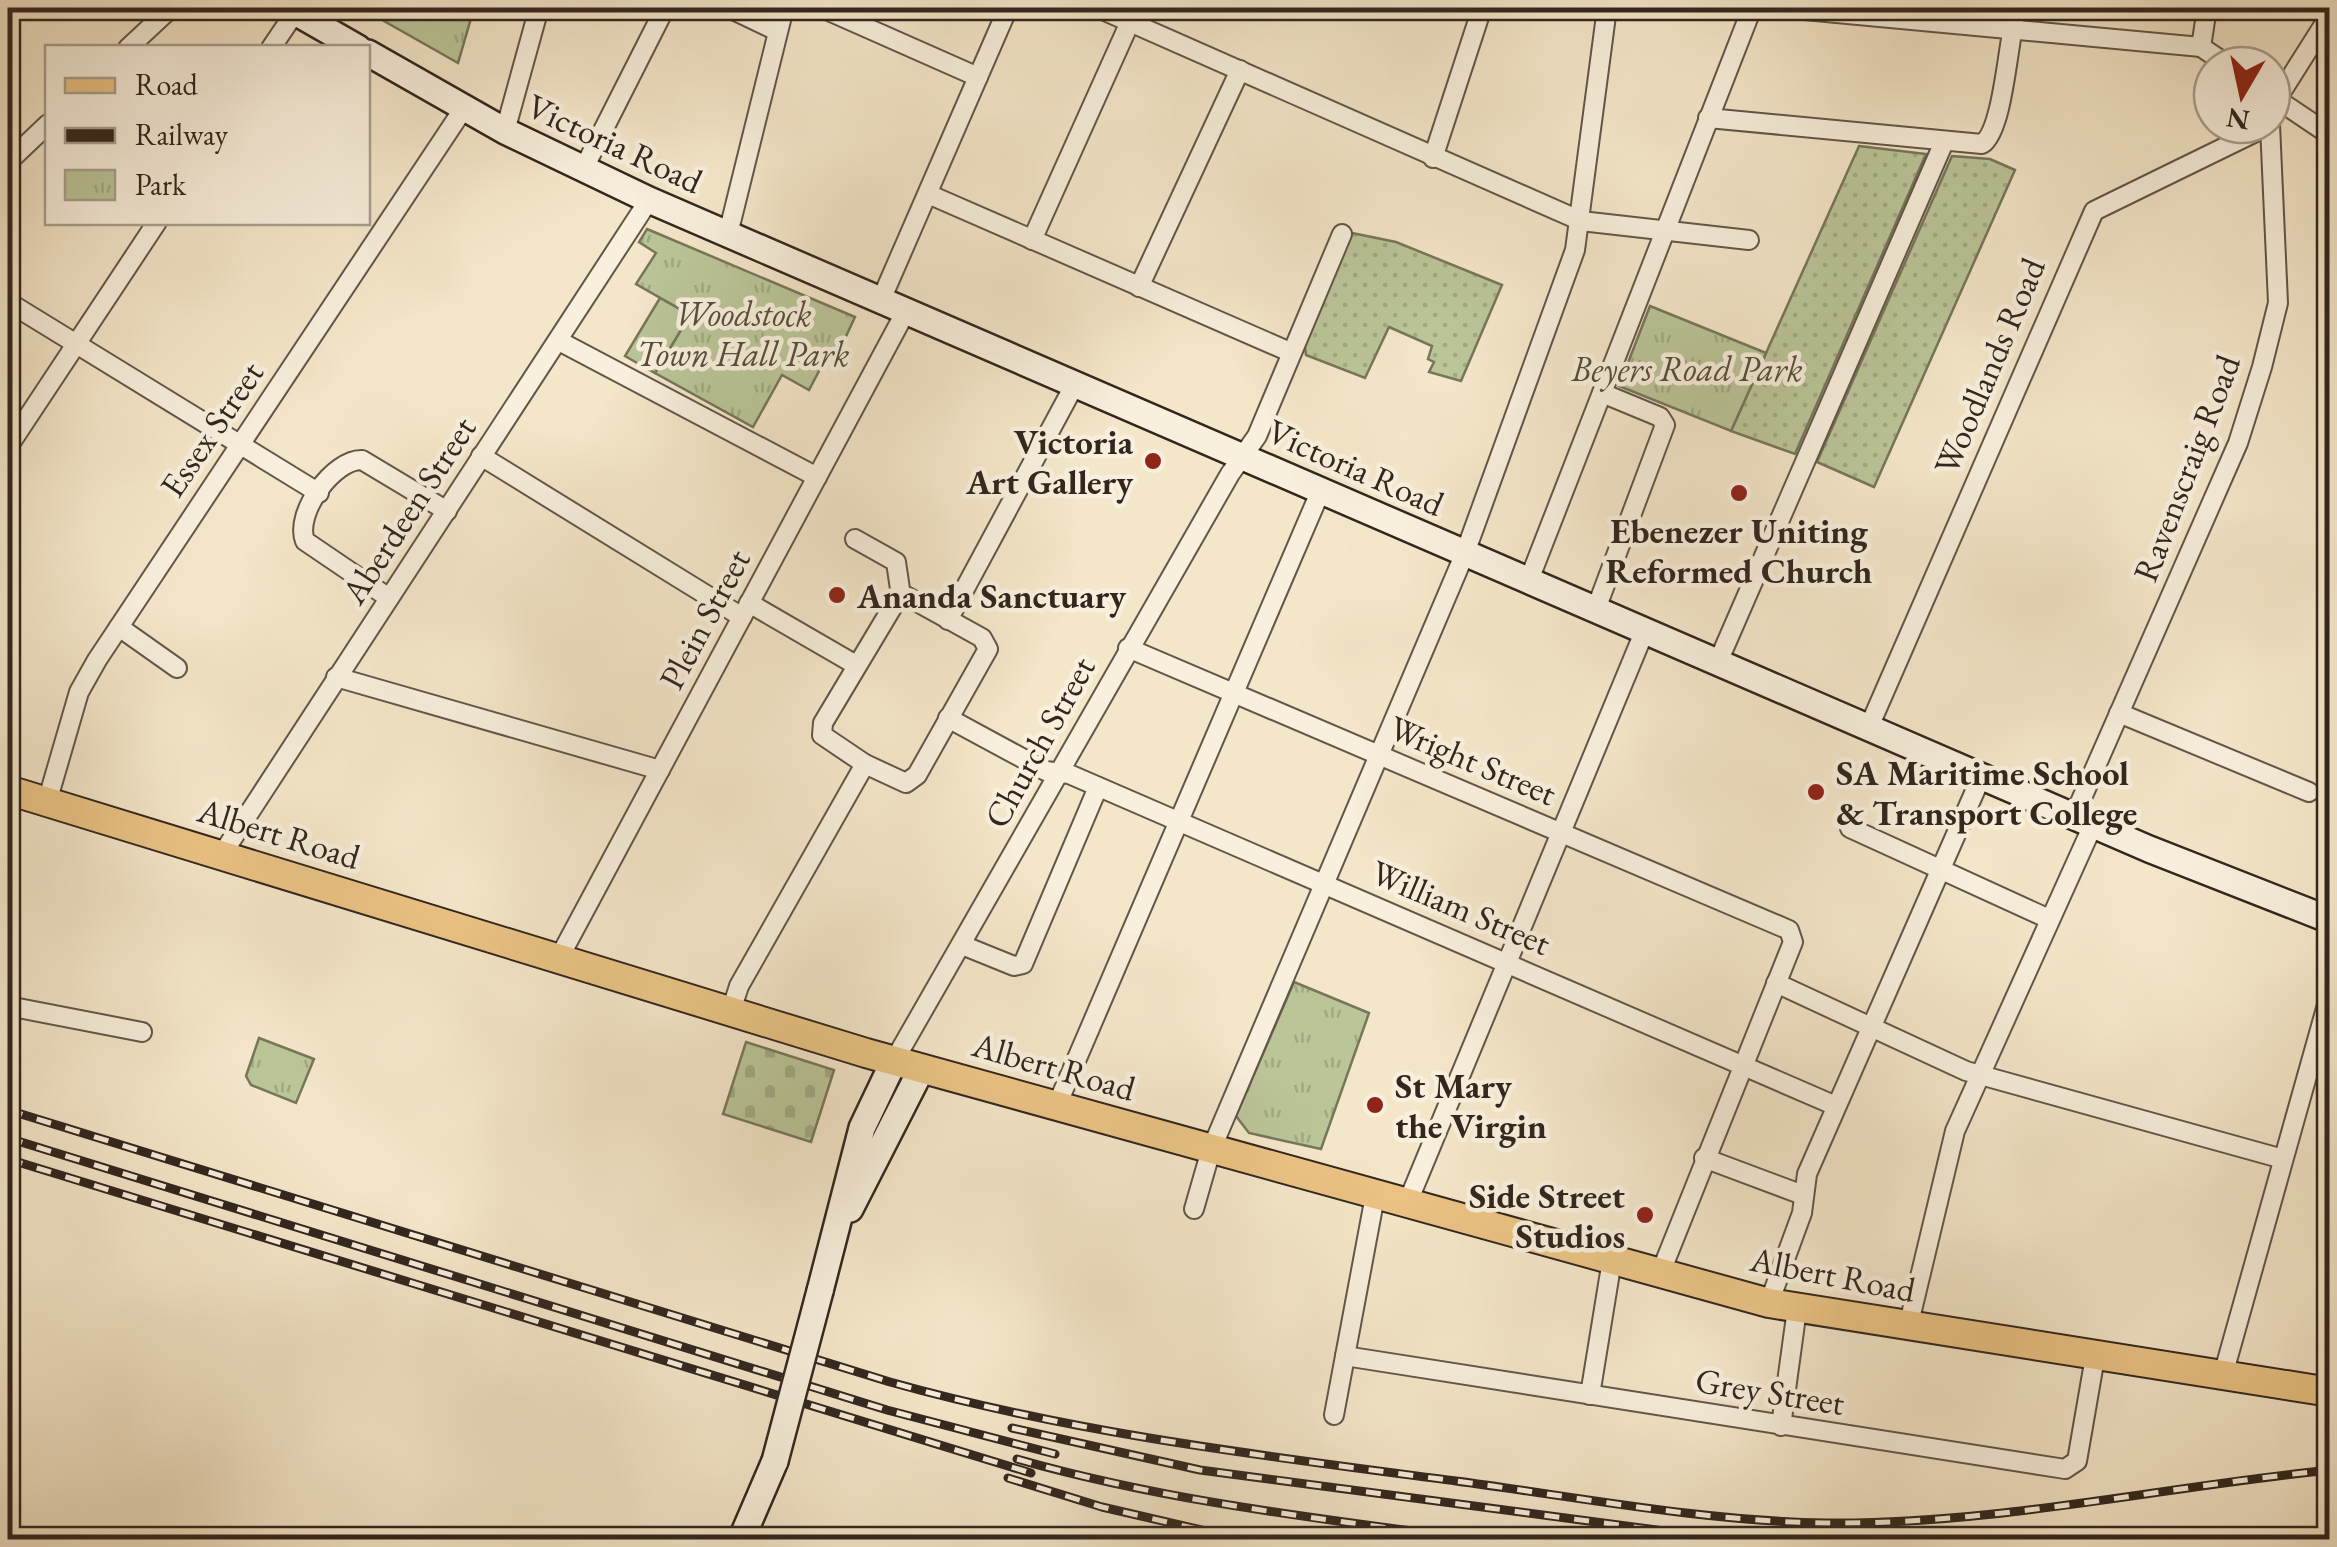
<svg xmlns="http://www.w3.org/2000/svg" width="2337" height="1547" font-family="'EB Garamond',serif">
	<defs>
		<pattern id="grass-dots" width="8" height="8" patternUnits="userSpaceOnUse" patternTransform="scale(2.5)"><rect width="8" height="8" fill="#bac598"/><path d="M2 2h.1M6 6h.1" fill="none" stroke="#a0a983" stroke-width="1.8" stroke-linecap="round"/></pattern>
		<pattern id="cemetery-stones" width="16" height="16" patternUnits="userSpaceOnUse" patternTransform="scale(2.5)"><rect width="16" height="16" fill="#bac598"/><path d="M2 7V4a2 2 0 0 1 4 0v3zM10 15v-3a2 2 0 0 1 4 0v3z" fill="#a0a983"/></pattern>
		<pattern id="park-tufts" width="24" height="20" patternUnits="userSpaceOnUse" patternTransform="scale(2.5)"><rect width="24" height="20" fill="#bac598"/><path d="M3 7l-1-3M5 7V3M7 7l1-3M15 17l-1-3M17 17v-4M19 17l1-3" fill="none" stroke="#a0a983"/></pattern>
	</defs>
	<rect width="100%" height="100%" fill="#f4e6c9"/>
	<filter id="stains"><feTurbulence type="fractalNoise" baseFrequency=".002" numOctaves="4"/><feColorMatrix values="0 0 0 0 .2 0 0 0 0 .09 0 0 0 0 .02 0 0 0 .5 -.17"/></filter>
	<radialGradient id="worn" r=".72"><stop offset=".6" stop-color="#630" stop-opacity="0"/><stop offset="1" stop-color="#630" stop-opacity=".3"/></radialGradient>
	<g fill="url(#grass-dots)" stroke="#76765b" stroke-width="2.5">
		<polygon points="1859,146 1926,154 1795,454 1731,431"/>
		<polygon points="1952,156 1990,159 2015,170 1874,487 1817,462"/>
		<polygon points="1352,233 1396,242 1502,285 1461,381 1429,372 1434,362 1428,359 1432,346 1389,327 1365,378 1306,355 1304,340"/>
	</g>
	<polygon fill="url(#cemetery-stones)" stroke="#76765b" stroke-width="2.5" points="746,1042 834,1070 811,1142 723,1114"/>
	<g fill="url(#park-tufts)" stroke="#76765b" stroke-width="2.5">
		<polygon points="361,8 474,8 458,63"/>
		<polygon points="647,229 855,317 836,358 828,354 809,390 782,375 753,427 655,373 690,315 636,284 656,253 639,242"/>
		<polygon points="1650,306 1766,353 1731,431 1619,386"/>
		<polygon points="1294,982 1369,1013 1321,1149 1249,1133 1236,1116"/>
		<polygon points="259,1038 314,1059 296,1103 251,1085 246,1076"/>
	</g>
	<polygon fill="#bac598" stroke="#76765b" stroke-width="2.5" points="660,298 690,315 655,373 625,356"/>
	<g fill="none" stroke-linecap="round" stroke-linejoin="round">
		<defs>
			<g id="street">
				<polyline points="729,8 777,31"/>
				<polyline points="822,8 978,77"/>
				<polyline points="1098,8 1581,221 1749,240"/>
				<polyline points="1388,8 1408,8"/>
				<polyline points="1783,8 2201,47 2228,65"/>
				<polyline points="2201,47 2207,8"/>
				<polyline points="128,48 171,8"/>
				<polyline points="271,48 298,8"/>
				<polyline points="2272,96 2330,135"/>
				<polyline points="2272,117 2277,99 2330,15"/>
				<path d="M1708 118 1982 144C2004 130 2008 37 2017 8"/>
				<polyline points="505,131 539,8"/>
				<polyline points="1433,158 1482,8"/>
				<polyline points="8,162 48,124"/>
				<polyline points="583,170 665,8"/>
				<polyline points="928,194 1290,352"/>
				<polyline points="728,234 784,8"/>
				<polyline points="1032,240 1130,22"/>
				<polyline points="1139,287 1240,70"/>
				<polyline points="881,300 1008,8"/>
				<polyline points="8,302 319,493"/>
				<polyline points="559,341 817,477"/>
				<polyline points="8,447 157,222"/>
				<polyline points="481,456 742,617"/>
				<polyline points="855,539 896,562 901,596"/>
				<polyline points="1529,580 1752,8"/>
				<polygon points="899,596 908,597 982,638 988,649 917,775 906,783 865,764 822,735 823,723"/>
				<path d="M389 598 305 541C294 513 334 459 362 460L447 511"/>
				<polyline points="749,603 856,665"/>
				<polyline points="1596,609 1665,425 1660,417 1602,393"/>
				<polyline points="948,620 1075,384"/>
				<polyline points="119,627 177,668"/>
				<polyline points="1128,648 1789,930 1793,942 1660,1274"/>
				<polyline points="1718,662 1944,142"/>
				<polyline points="336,677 660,770"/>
				<polyline points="2119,713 2309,792"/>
				<polyline points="948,718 1046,771 1069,774 1836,1106"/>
				<polyline points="1869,727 2094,211 2270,125"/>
				<polyline points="47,802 79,692 97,660 464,108"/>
				<polyline points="2074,816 2238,443 2262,367 2278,303 2270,125"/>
				<polyline points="1850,828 2049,919"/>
				<polyline points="221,856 649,200"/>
				<polyline points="962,945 1014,966 1023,964 1098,787"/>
				<polyline points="559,958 906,311"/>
				<polyline points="1776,983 1966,1071 2283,1159"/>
				<polyline points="8,1006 142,1032"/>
				<polyline points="731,1011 739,986 865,764"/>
				<polyline points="894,1061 1230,474 1257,436 1342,234"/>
				<polyline points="1057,1105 1321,490"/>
				<polyline points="1704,1158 1803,1195"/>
				<polyline points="1407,1204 1645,630"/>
				<polyline points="1194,1209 1211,1150 1465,553 1575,250 1607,8"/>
				<polyline points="1769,1303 1802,1213 1807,1174 1982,775"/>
				<polyline points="1908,1327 1955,1131 2093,825"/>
				<polyline points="1345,1356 2065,1469 2077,1461 2095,1357"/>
				<polyline points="2223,1375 2330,994"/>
				<polyline points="1590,1395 1612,1260"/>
				<polyline points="1334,1415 1375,1196"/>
				<polyline points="1781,1426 1797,1309"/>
			</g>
			<g id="secondary">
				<polyline points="288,8 358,48"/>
				<polyline points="368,53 505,131 649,200 2149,849 2330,920"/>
				<polyline points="850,1209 922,1068"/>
				<polyline points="820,1291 862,1128 894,1061"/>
				<polyline points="741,1540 775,1461"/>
			</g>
			<polyline id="primary" points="8,790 866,1053 1769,1303 2330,1392"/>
		</defs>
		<use href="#street" stroke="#625649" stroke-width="22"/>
		<use href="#secondary" stroke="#32261e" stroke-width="30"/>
		<use href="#primary" stroke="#32261e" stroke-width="32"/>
		<use href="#street" stroke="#f8efdc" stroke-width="18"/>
		<use href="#secondary" stroke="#f8efdc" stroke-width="25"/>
		<use href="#primary" stroke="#eac384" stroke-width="28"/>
		<defs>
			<g id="rail">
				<path d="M8 1110 890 1382C1076 1434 1265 1456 1456 1481 1578 1497 1702 1521 1825 1523 1995 1525 2161 1487 2330 1470"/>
				<polyline points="8,1138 887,1410 1055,1454"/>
				<polyline points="8,1159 1031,1473"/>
				<polyline points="1012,1428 1200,1470 1733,1540"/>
				<path d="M1017 1459C1168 1502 1324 1519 1479 1540"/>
				<polyline points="1008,1478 1102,1507 1245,1540"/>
			</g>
		</defs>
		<use href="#rail" stroke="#32261e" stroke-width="9"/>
		<use href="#rail" stroke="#f8efdc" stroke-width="5" stroke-dasharray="15" stroke-linecap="butt"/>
		<defs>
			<polyline id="secondary-bridge" points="775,1461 820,1291"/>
		</defs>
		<use href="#secondary-bridge" stroke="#32261e" stroke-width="30" stroke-linecap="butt"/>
		<use href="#secondary-bridge" stroke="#f8efdc" stroke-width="25"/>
	</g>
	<g fill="#8f2418" stroke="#f8efdc" stroke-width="4">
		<circle cx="1153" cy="461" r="10"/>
		<circle cx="1739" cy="493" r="10"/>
		<circle cx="837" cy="595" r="10"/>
		<circle cx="1816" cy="792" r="10"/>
		<circle cx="1375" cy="1105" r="10"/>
		<circle cx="1645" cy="1215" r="10"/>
	</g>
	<g text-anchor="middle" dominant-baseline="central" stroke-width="9" stroke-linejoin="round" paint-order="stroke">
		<g font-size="35" fill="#32261e" stroke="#f8efdc">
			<text transform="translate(615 143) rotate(25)">Victoria Road</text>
			<text transform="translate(1989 366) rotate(-67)">Woodlands Road</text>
			<text transform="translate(211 429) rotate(-56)">Essex Street</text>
			<text transform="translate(1356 467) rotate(24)">Victoria Road</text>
			<text transform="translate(2186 468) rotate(-69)">Ravenscraig Road</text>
			<text transform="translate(408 510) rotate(-57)">Aberdeen Street</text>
			<text transform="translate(704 619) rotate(-62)">Plein Street</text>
			<text transform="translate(1039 742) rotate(-61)">Church Street</text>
			<text transform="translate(1473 760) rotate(23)">Wright Street</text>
			<text transform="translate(279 833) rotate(17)">Albert Road</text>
			<text transform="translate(1461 907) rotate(23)">William Street</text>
			<text transform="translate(1054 1066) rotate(16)">Albert Road</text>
			<text transform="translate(1833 1274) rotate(11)">Albert Road</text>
			<text transform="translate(1770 1391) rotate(9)">Grey Street</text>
		</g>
		<g font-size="35" font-style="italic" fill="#544e3c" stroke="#f8efdc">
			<text x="743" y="313">Woodstock<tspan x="743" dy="40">Town Hall Park</tspan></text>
			<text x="1687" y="368">Beyers Road Park</text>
		</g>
		<g font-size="35" font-weight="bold" fill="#32261e" stroke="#f8efdc" text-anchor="start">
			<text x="1133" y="441" text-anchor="end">Victoria<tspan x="1133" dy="40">Art Gallery</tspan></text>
			<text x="1739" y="530" text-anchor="middle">Ebenezer Uniting<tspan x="1739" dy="40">Reformed Church</tspan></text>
			<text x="857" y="595">Ananda Sanctuary</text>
			<text x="1836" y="772">SA Maritime School<tspan x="1836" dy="40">&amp; Transport College</tspan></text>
			<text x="1395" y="1085">St Mary<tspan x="1395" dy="40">the Virgin</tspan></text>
			<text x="1625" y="1195" text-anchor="end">Side Street<tspan x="1625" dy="40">Studios</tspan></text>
		</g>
	</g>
	<rect width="2337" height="1547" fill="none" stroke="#f4e6c9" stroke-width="40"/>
	<rect x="10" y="10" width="2317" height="1527" fill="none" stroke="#32261e" stroke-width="5"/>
	<rect x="20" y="20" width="2297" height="1507" fill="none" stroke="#32261e" stroke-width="2.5"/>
	<rect x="45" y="45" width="325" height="180" fill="#f8efdc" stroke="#a99f90" stroke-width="2.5"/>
	<rect x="65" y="78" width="50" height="15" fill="#eac384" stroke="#a99f90" stroke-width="2.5"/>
	<text x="135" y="95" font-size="30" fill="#32261e">Road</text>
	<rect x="65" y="128" width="50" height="15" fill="#32261e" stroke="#a99f90" stroke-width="2.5"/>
	<text x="135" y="145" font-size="30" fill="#32261e">Railway</text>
	<rect x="65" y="170" width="50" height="30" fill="url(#park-tufts)" stroke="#a99f90" stroke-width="2.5"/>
	<text x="135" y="195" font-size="30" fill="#32261e">Park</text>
	<g transform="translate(2242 95) rotate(189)"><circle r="48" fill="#f8efdc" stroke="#a99f90" stroke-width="2.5"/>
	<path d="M0-8L18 38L0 25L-18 38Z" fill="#8f2418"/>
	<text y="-15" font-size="28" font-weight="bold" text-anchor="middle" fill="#32261e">N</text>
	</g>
	<rect width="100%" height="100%" filter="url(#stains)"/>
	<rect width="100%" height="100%" fill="url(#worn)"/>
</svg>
